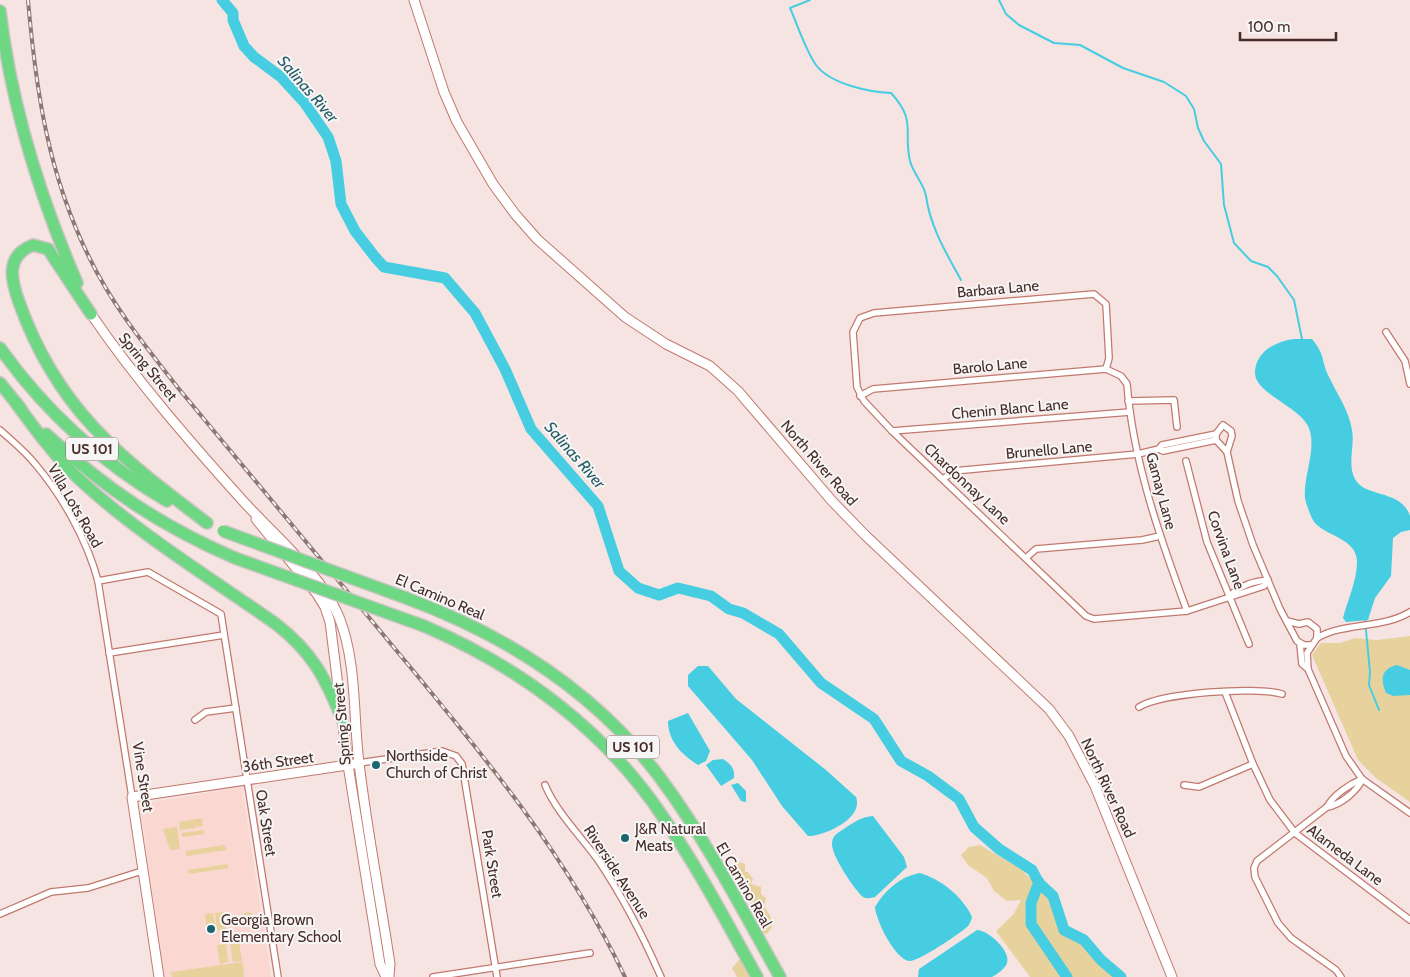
<svg xmlns="http://www.w3.org/2000/svg" width="1410" height="977" font-family="Cabin,sans-serif">
	<rect width="100%" height="100%" fill="#f5e4e1"/>
	<polygon fill="#fbd7d1" points="242,787 271,977 164,977 140,804"/>
	<g fill="#e7d29e">
		<polygon points="1410,636 1410,802 1376,778 1358,760 1312,655 1321,643 1340,643 1355,638 1377,640"/>
		<polygon points="202,818 203,826 197,827 196,823 196,828 180,830 179,822"/>
		<polygon points="177,827 180,849 170,850 163,829"/>
		<polygon points="204,830 204,834 182,837 181,833"/>
		<polygon points="224,845 227,850 186,856 186,851"/>
		<polygon points="980,845 1022,870 1050,899 1063,933 1081,943 1101,965 1117,977 1030,977 996,931 1013,915 1021,900 1007,901 994,891 987,878 968,865 961,855 969,847"/>
		<path d="M741 862 745 864V872H748L753 879 751 884 761 887V894L766 898 764 906C770 916 777 923 768 933L764 934 760 926 761 919 734 874 733 866Z"/>
		<polygon points="227,864 229,868 189,874 188,870"/>
		<polygon points="223,912 226,929 217,931 215,913"/>
		<circle cx="248" cy="918" r="6"/>
		<polygon points="213,913 216,931 207,932 205,914"/>
		<polygon points="239,942 242,961 233,962 230,943"/>
		<polygon points="226,944 228,962 220,964 217,945"/>
		<polygon points="739,960 748,964 751,977 737,977 732,968"/>
		<polygon points="243,962 244,977 172,977 171,972"/>
	</g>
	<g fill="#46cde1">
		<path d="M1294 339H1312C1326 356 1321 361 1329 377 1337 394 1349 410 1352 430 1355 445 1347 464 1355 479 1365 498 1401 489 1410 516V530L1401 532 1393 538 1391 576 1375 598 1368 620 1346 622 1343 618C1347 602 1357 580 1357 563 1358 539 1328 537 1315 523 1311 518 1306 504 1305 498 1303 476 1318 447 1308 426 1298 406 1255 393 1255 373 1255 352 1276 341 1294 339Z"/>
		<path d="M1397 665 1410 670V695L1393 696 1386 693C1380 679 1381 669 1397 665Z"/>
		<path d="M698 666H708L736 699 826 770 856 797C864 818 825 836 808 836L782 806 752 760 688 686V675Z"/>
		<path d="M688 713 710 751 706 761 698 765C682 755 668 741 668 721Z"/>
		<path d="M723 759C731 764 735 769 734 778L721 786 706 765 713 760Z"/>
		<polygon points="738,783 746,791 746,802 741,801 731,785"/>
		<path d="M873 816 904 857 907 867 875 897C871 898 867 899 863 897 854 889 831 855 832 843 832 834 842 831 848 826 856 821 862 817 873 816Z"/>
		<path d="M919 873C940 878 963 897 972 917 971 921 970 924 967 927 959 934 918 962 909 961 895 959 876 921 875 907 885 890 900 877 919 873Z"/>
		<path d="M977 930C988 930 1011 951 1007 963 1005 969 997 974 992 977H918L919 969Z"/>
	</g>
	<g fill="none" stroke-linecap="round" stroke-linejoin="round">
		<g stroke="#46cde1" stroke-width="2">
			<path d="M810 0 790 8C798 26 805 49 816 65 830 84 869 92 891 93 917 121 903 131 910 161 913 173 924 184 926 196 930 226 946 253 961 280"/>
			<polyline points="999,0 1006,14 1019,25 1054,43 1080,45 1123,68 1164,82 1186,96 1194,109 1198,128 1204,141 1221,164 1224,205 1234,243 1251,261 1268,267 1277,276 1294,300 1302,339"/>
			<polyline points="1365,620 1370,672 1369,685 1379,710"/>
		</g>
		<g stroke="#46cde1" stroke-width="11">
			<polyline points="222,0 233,13 233,20 244,46 254,57 281,77 304,102 328,137 336,161 341,204 355,231 375,257 384,267 445,278 475,313 505,369 531,429 598,506 619,571 638,588 659,595 678,588 711,596 729,609 743,613 779,634 821,683 874,719 901,761 928,776 959,799 974,827 999,849 1032,870 1039,883 1053,896 1064,930 1084,940 1101,960 1121,977"/>
			<polyline points="1039,882 1031,903 1031,924 1067,977"/>
		</g>
		<defs>
			<g id="street">
				<polyline points="1386,332 1405,361 1410,384"/>
				<polyline points="1106,369 1109,358 1106,304 1094,294 874,313 860,318 853,332 857,387 864,401 892,431 1086,616 1094,619 1187,611 1264,586 1268,580"/>
				<path d="M860 396 873 389 1106 369 1121 376 1127 384C1133 461 1160 538 1187 611"/>
				<polyline points="1128,401 1174,400 1177,427"/>
				<path d="M0 430C12 441 26 452 36 465 63 497 87 540 98 581L132 797"/>
				<polyline points="892,431 1130,412"/>
				<polyline points="1159,449 1163,451 1216,440"/>
				<polyline points="1227,452 1232,436 1231,431 1223,425 1216,434 1216,440 1227,452 1238,501 1253,545 1280,609 1297,641 1304,645 1311,645"/>
				<polyline points="1186,461 1207,542 1249,644"/>
				<polyline points="943,479 954,471 1138,454 1159,449 1162,445 1216,434"/>
				<polyline points="1026,558 1036,549 1142,540 1160,536"/>
				<polyline points="98,581 148,572 221,614 278,977"/>
				<path d="M1229 597C1238 586 1254 581 1268 580"/>
				<polyline points="1287,621 1299,624 1308,622 1317,629 1317,638 1307,653 1308,669"/>
				<path d="M1317 638C1345 622 1382 629 1410 612"/>
				<polyline points="1300,644 1302,664 1308,669 1346,756 1362,779 1410,813"/>
				<polyline points="109,653 224,635"/>
				<polyline points="1225,692 1253,764 1270,800 1295,833 1410,920"/>
				<path d="M1139 707C1162 693 1255 686 1282 694"/>
				<polyline points="195,720 206,712 236,708"/>
				<polyline points="359,763 442,751 456,756 462,764 497,977"/>
				<path d="M545 785C557 813 580 835 598 860 623 897 643 936 661 977"/>
				<polyline points="1184,785 1199,787 1253,764"/>
				<path d="M1327 807C1340 805 1358 791 1362 779"/>
				<polyline points="0,914 51,892 88,888 142,871"/>
				<polyline points="433,977 590,953"/>
				<path d="M1341 977 1336 970 1291 938 1278 923 1255 877 1254 868 1257 861 1327 807C1333 795 1350 784 1362 779"/>
			</g>
			<g id="secondary">
				<polyline points="414,0 444,92 457,122 493,184 515,214 537,239 625,317 666,344 710,366 738,391 832,501 865,535 1049,709 1069,736 1095,786 1172,977"/>
				<path d="M91 314C136 380 190 442 243 501 274 535 322 575 339 617 357 662 353 715 359 763 367 830 380 897 390 964L389 977"/>
				<polyline points="256,519 317,594 325,607 330,622 348,765 380,964 386,977"/>
				<polyline points="159,977 132,797 354,764"/>
			</g>
			<g id="highway">
				<path d="M0 11C11 105 40 197 77 283"/>
				<path d="M91 314 48 249 33 245C5 256 11 280 19 302 57 410 120 457 207 523"/>
				<path d="M0 348C45 411 101 462 167 501"/>
				<polyline points="0,383 21,409"/>
				<path d="M16 403C35 429 54 455 77 477 135 532 211 578 276 624 312 652 325 677 342 719"/>
				<path d="M46 434C106 489 161 526 235 558"/>
				<path d="M406 598C506 635 597 693 661 779 707 841 743 911 780 977"/>
				<path d="M424 626C520 667 605 730 663 817 698 868 727 923 757 977"/>
			</g>
		</defs>
		<use href="#street" stroke="#c1796e" stroke-width="8"/>
		<use href="#secondary" stroke="#c1796e" stroke-width="11"/>
		<use href="#highway" stroke="#ccc4c3" stroke-width="14"/>
		<use href="#street" stroke="#fff" stroke-width="5.5"/>
		<use href="#secondary" stroke="#fff" stroke-width="9"/>
		<use href="#highway" stroke="#6dd783" stroke-width="11"/>
		<defs>
			<path id="rail" d="M28 0C36 91 48 174 89 257 112 305 146 347 179 389 253 478 327 567 401 656 485 757 568 857 625 977"/>
		</defs>
		<use href="#rail" stroke="#8f7673" stroke-width="4"/>
		<use href="#rail" stroke="#f6f6f6" stroke-width="2" stroke-dasharray="5.5" stroke-linecap="butt"/>
		<defs>
			<g id="highway-bridge">
				<polyline points="223,531 406,598"/>
				<polyline points="235,558 424,626"/>
			</g>
		</defs>
		<use href="#highway-bridge" stroke="#ccc4c3" stroke-width="14" stroke-linecap="butt"/>
		<use href="#highway-bridge" stroke="#6dd783" stroke-width="11"/>
	</g>
	<g fill="#196570" stroke="#f6f6f6" stroke-width="2">
		<circle cx="376" cy="765" r="5"/>
		<circle cx="625" cy="838" r="5"/>
		<circle cx="211" cy="929" r="5"/>
	</g>
	<g text-anchor="middle" dominant-baseline="central" stroke-width="4" stroke-linejoin="round" paint-order="stroke">
		<g fill="#f6f6f6" stroke="#7d6865" stroke-width="1">
			<rect x="66" y="437.5" width="52" height="23" rx="4"/>
			<rect x="607" y="735.5" width="52" height="23" rx="4"/>
		</g>
		<g font-size="14" font-weight="bold" fill="#492b27">
			<text x="92" y="449">US 101</text>
			<text x="633" y="747">US 101</text>
		</g>
		<g font-size="15" fill="#492b27" stroke="#f6f6f6">
			<text transform="translate(998 289) rotate(-5)">Barbara Lane</text>
			<text transform="translate(990 366) rotate(-5)">Barolo Lane</text>
			<text transform="translate(148 367) rotate(51)">Spring Street</text>
			<text transform="translate(1010 409) rotate(-5)">Chenin Blanc Lane</text>
			<text transform="translate(1049 450) rotate(-5)">Brunello Lane</text>
			<text transform="translate(819 463) rotate(49)">North River Road</text>
			<text transform="translate(967 484) rotate(43)">Chardonnay Lane</text>
			<text transform="translate(1161 491) rotate(75)">Gamay Lane</text>
			<text transform="translate(75 506) rotate(60)">Villa Lots Road</text>
			<text transform="translate(1226 550) rotate(70)">Corvina Lane</text>
			<text transform="translate(440 597) rotate(23)">El Camino Real</text>
			<text transform="translate(342 724) rotate(-95)">Spring Street</text>
			<text transform="translate(278 762) rotate(-8)">36th Street</text>
			<text transform="translate(143 777) rotate(81)">Vine Street</text>
			<text transform="translate(1108 788) rotate(65)">North River Road</text>
			<text transform="translate(266 823) rotate(81)">Oak Street</text>
			<text transform="translate(1345 855) rotate(37)">Alameda Lane</text>
			<text transform="translate(492 864) rotate(81)">Park Street</text>
			<text transform="translate(617 872) rotate(57)">Riverside Avenue</text>
			<text transform="translate(744 885) rotate(60)">El Camino Real</text>
		</g>
		<g font-size="15" fill="#492b27" stroke="#f6f6f6" text-anchor="start">
			<text x="386" y="756">Northside<tspan x="386" dy="17">Church of Christ</tspan></text>
			<text x="635" y="829">J&amp;R Natural<tspan x="635" dy="17">Meats</tspan></text>
			<text x="221" y="920">Georgia Brown<tspan x="221" dy="17">Elementary School</tspan></text>
		</g>
		<g font-size="16" font-style="italic" fill="#265d65" stroke="#f6f6f6">
			<text transform="translate(308 89) rotate(49)">Salinas River</text>
			<text transform="translate(575 455) rotate(49)">Salinas River</text>
		</g>
	</g>
	<path d="M1240 32v8h96v-8" fill="none" stroke="#492b27" stroke-width="2.5"/>
	<text x="1248" y="32" font-size="15" fill="#492b27" stroke="#f6f6f6" stroke-width="4" paint-order="stroke">100 m</text>
</svg>
